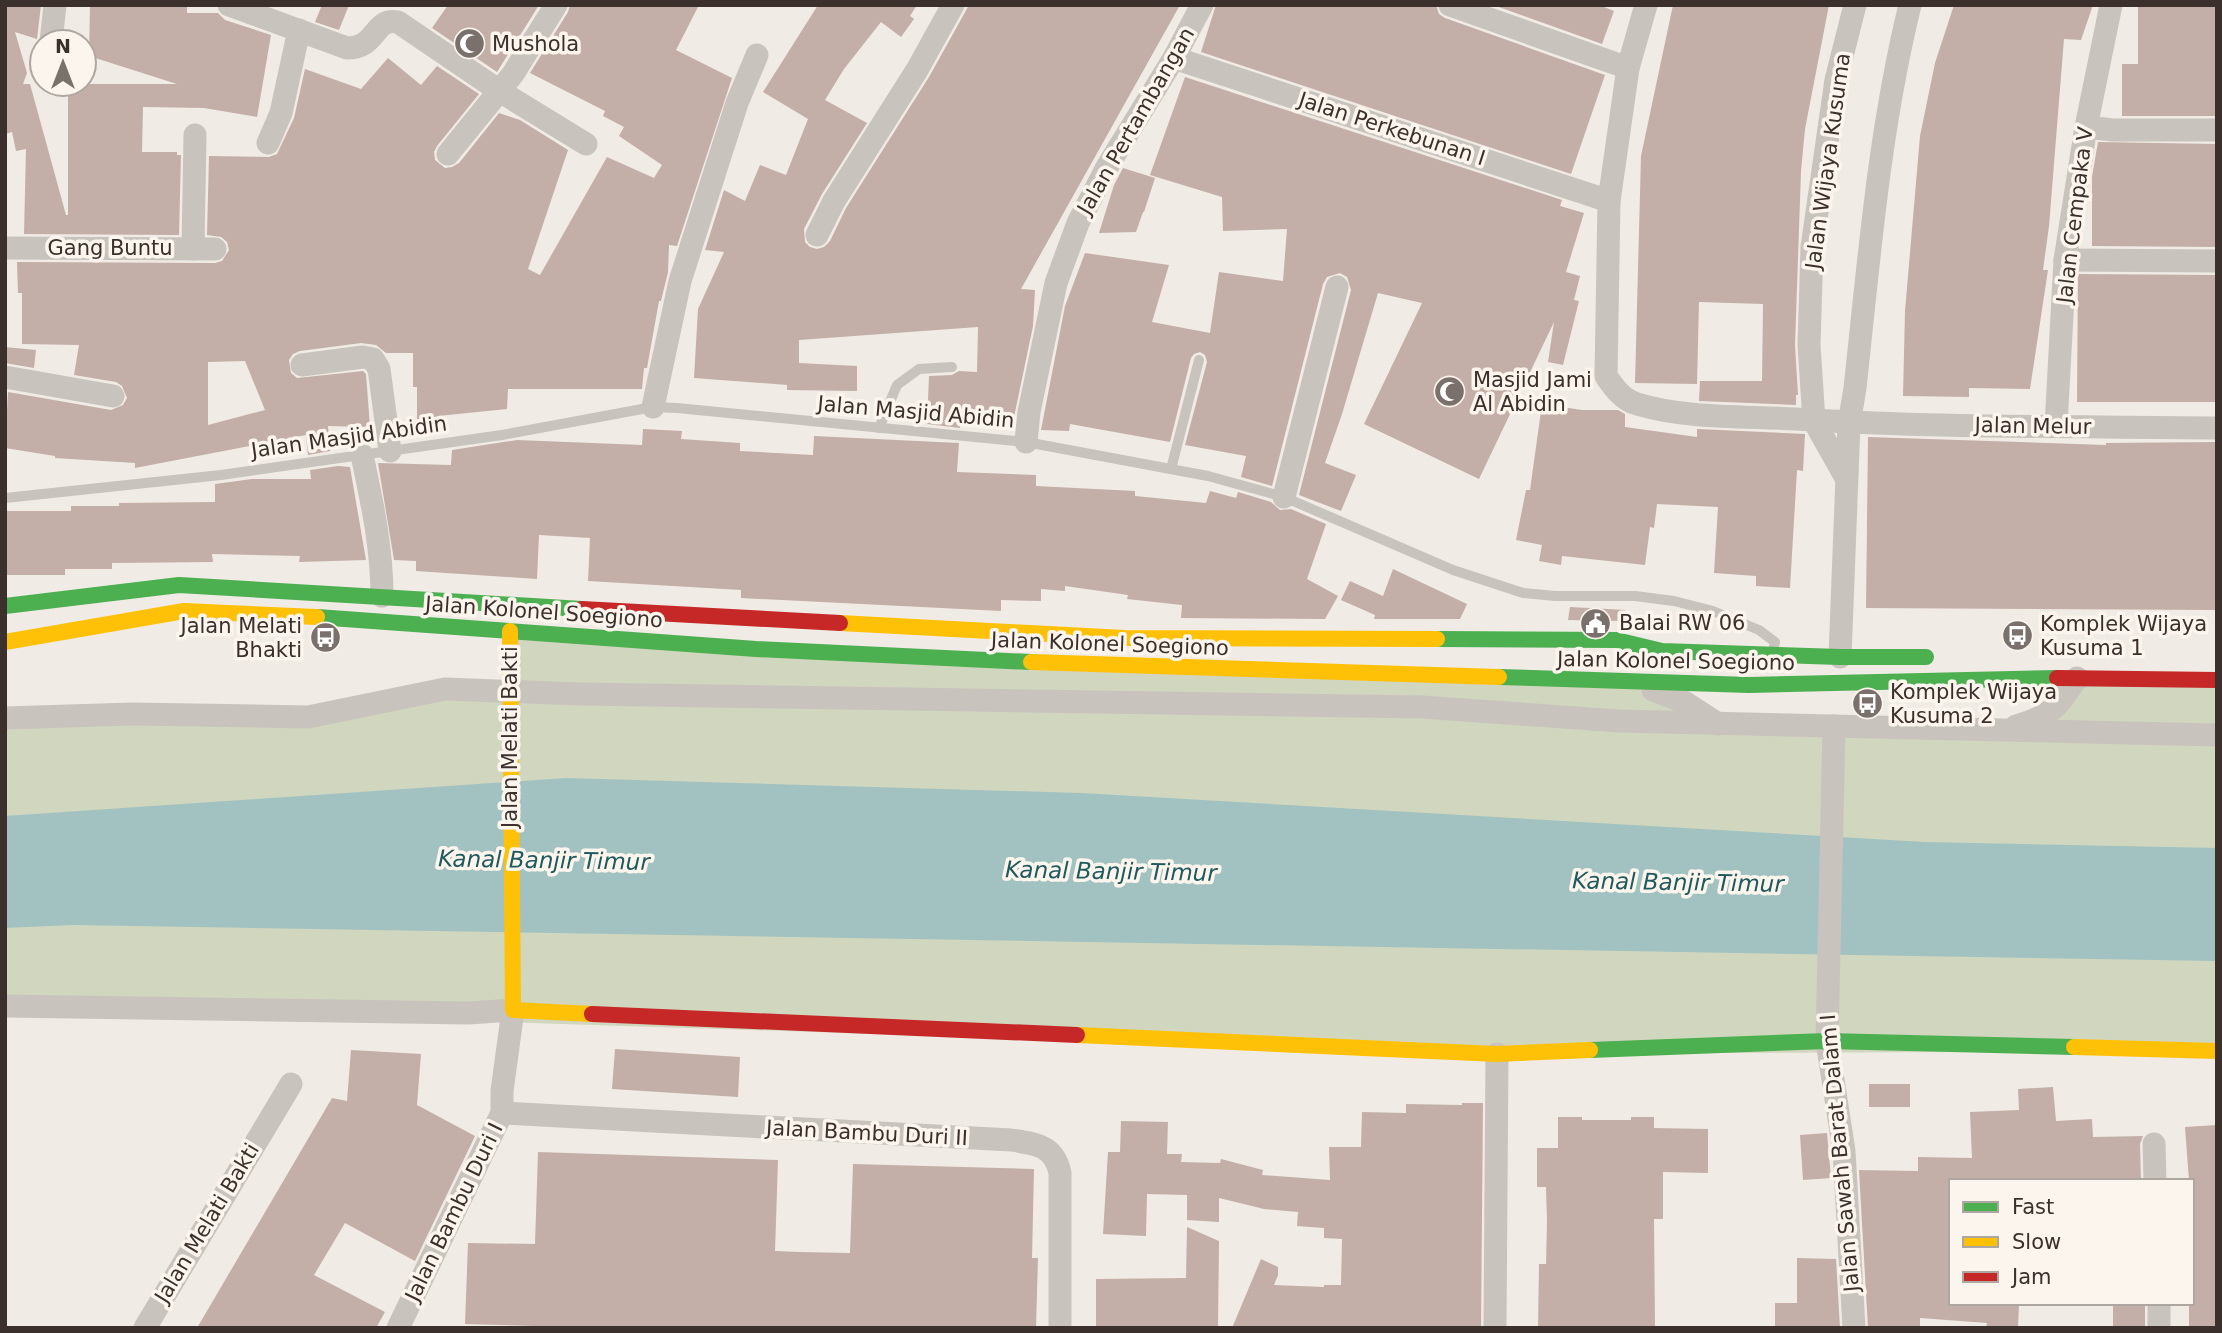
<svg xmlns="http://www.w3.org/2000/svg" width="2222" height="1333" font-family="'DejaVu Sans',sans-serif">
	<rect width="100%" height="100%" fill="#f0ebe5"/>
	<polygon fill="#d1d6bf" points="510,631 1636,683 1718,724 2035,721 2077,678 2217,680 2217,1051 1497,1054 5,1006 5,718 308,717 508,692"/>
	<polygon fill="#a1c2c1" points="566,778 1081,793 1925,842 2217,848 2217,961 73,925 5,928 5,816"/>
	<g fill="#c3afa7" fill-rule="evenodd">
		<polygon points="5,5 41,5 37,39 15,32 27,73 23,84 30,84 66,215 68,215 68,84 177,84 89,56 90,5 187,5 187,13 218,13 225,20 271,35 257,117 204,108 143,107 142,152 177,152 177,155 181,155 179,235 24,234 26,149 16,151 12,132 5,134"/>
		<polygon points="322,5 349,5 339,30 315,22"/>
		<polygon points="448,5 539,5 497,72 432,28"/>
		<path d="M570 5H699L676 50 732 78 677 246 669 245 668 272 661 301H659L647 368H644L642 389H508L507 409 438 416 439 423H417V387H413V353H386L376 345 361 343 300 351 293 354 289 360 291 373 297 378 363 371 366 374 370 427 328 426 330 451 308 455 306 435 135 468V463L55 458V456L5 448 8 392 111 410 123 405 127 398 122 386 116 382 74 375 79 345 22 344V293H18L17 262 215 263 222 261 229 250 227 242 221 237 207 235 209 156 269 157 277 154 294 118 305 69 361 89 388 58 421 85 437 66 479 94 437 146 434 152 435 160 445 168 452 167 459 163 499 113 520 120 568 150 528 269 540 275 607 157 654 178 662 165 619 136 624 127 603 116 605 111 530 73 568 12ZM245 361 265 410 208 425V362Z"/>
		<polygon points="818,5 917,5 910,16 914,19 901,37 881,22 844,69 825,100 867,123 822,194 804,229 805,242 810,247 817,249 824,247 830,241 846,208 929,77 969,5 1180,5 1021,289 1035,290 1033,326 1014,417 961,414 960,428 927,424 929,376 952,375 959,371 977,372 978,327 799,340 799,363 857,366 857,391 787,390 787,385 694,378 698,309 724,252 705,250 724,190 745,201 760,165 786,175 808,119 763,92"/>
		<polygon points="1216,5 1436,5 1439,14 1445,18 1605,75 1571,174 1201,52"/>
		<polygon points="1493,5 1599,5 1614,11 1602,44"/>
		<polygon points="1673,5 1829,5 1805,129 1801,171 1795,345 1798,395 1796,395 1796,405 1699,401 1700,381 1762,381 1763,304 1699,302 1697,384 1635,383 1641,156"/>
		<polygon points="1954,5 2093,5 2081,40 2064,39 2049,226 2043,270 2048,270 2030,389 1969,388 1969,397 1903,396 1905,311 1920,136 1935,63"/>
		<polygon points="2138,5 2217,5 2217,116 2122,116 2122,64 2138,64"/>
		<polygon points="1185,77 1562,200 1560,206 1584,213 1566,272 1580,276 1574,300 1579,301 1563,365 1548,362 1554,322 1479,479 1364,424 1422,303 1378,293 1342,414 1325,463 1356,475 1341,511 1299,495 1351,290 1347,277 1340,273 1327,277 1323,284 1272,486 1241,477 1246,456 1185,445 1207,362 1205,355 1200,352 1194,354 1191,358 1170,442 1070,424 1069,431 1041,430 1065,306 1085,253 1169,265 1152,322 1210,333 1219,272 1283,281 1287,229 1223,231 1222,197 1150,175"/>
		<polygon points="2098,142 2217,144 2217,247 2092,246 2092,177"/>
		<polygon points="1123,168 1155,178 1144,212 1143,212 1136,232 1099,233 1114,185"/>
		<polygon points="2078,274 2217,275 2217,402 2077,402"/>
		<polygon points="5,347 36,350 34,368 5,363"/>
		<polygon points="1542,404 1582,410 1618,410 1625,414 1625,427 1697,437 1697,429 1805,434 1803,471 1797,470 1790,588 1756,586 1756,576 1714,573 1718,507 1657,504 1654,528 1650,527 1645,565 1562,556 1561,565 1539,561 1542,545 1516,540 1526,490 1530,490"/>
		<polygon points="643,429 682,431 681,439 740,443 740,451 813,455 814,436 959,443 957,472 1036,475 1036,486 1135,491 1135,496 1206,503 1210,491 1236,498 1238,492 1271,502 1280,510 1291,509 1326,524 1307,579 1338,596 1325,619 1181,618 1182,605 1127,599 1128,595 1065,586 1065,591 1041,589 1041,601 1001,600 1001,611 741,598 741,590 588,581 590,538 539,535 537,579 416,571 416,561 394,560 378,463 451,465 452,450 517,440 642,445"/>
		<polygon points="1868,437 2106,445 2106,443 2217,442 2217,610 1866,608"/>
		<polygon points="338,466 350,467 366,560 299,562 300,556 212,554 213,562 112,563 112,569 65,569 65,575 5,575 5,511 71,511 71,506 119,506 119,503 215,502 215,484 252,479 311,479 310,470"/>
		<polygon points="1393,569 1467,604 1460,619 1374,619 1375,615 1341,600 1350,581 1383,596"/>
		<polygon points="1570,607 1626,610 1625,621 1568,620"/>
		<polygon points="615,1049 740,1057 738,1097 612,1089"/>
		<polygon points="351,1050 421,1054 417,1105 475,1136 415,1261 345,1223 314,1275 385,1312 376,1328 197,1328 332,1098 347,1101"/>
		<rect x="1869" y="1084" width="41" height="23"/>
		<polygon points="2053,1087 2056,1121 2092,1119 2093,1137 2143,1136 2140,1144 2141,1181 1951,1181 1951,1303 2019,1303 2018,1328 1986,1328 1987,1323 1920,1318 1920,1328 1868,1328 1859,1170 1918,1171 1918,1157 1972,1158 1970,1112 2019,1110 2018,1089"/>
		<polygon points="1462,1103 1483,1103 1481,1328 1232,1328 1261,1259 1278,1267 1278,1275 1274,1285 1324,1287 1324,1285 1341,1285 1342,1239 1324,1238 1324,1228 1297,1226 1298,1212 1264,1209 1219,1198 1219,1222 1187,1220 1187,1195 1147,1194 1146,1236 1103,1234 1108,1152 1120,1152 1121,1121 1168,1122 1167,1154 1182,1154 1181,1162 1220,1163 1221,1159 1263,1170 1262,1175 1330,1180 1329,1147 1361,1147 1362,1112 1406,1113 1406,1104 1462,1105"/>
		<polygon points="1558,1117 1582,1117 1582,1120 1631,1120 1631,1117 1654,1117 1654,1128 1708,1129 1708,1173 1663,1172 1663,1219 1654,1219 1655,1328 1538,1328 1539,1264 1546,1264 1547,1222 1546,1187 1537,1187 1537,1148 1558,1148"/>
		<polygon points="2217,1125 2217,1328 2189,1328 2189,1303 2192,1303 2192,1181 2189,1181 2185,1127"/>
		<polygon points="1827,1133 1831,1178 1803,1180 1800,1135"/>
		<polygon points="538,1152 778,1160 775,1251 799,1252 850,1253 853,1164 1034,1169 1032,1258 1038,1258 1036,1328 609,1328 465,1324 468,1243 535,1244"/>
		<polygon points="1187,1227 1219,1241 1218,1328 1096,1328 1096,1279 1186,1278"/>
		<polygon points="1797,1258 1836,1259 1840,1328 1775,1328 1775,1303 1797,1303"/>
		<rect x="2113" y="1303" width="32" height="25"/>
	</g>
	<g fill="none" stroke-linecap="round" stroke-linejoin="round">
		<g stroke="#c9c3be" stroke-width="10">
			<polyline points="879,428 897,385 919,369 952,367"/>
			<polyline points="1171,469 1199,360"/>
			<polyline points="5,498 221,475 502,435 653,407 677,408 1026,442 1208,476 1284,497 1453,570 1523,593 1555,596 1635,596 1674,601 1713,611 1759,630 1775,642 1774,647"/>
		</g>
		<g stroke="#c9c3be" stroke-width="23">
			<path d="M229 5 347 48C378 48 373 17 398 22L498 90 586 144"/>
			<polyline points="1450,5 1628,68"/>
			<path d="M1646 5 1628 68 1609 201 1606 376C1614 388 1623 400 1637 404 1687 419 1744 416 1796 419 1936 428 2077 426 2217 428"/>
			<polyline points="51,42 55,5"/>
			<polyline points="1174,58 1609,201"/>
			<polyline points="2086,127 2113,130 2217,130"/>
			<polyline points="268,143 281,113 299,30"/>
			<polyline points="448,154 513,74 556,5"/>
			<polyline points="817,235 834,201 917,70 953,5"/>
			<polyline points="5,248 215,249"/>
			<polyline points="193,249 195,135"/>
			<polyline points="2065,260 2217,261"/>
			<polyline points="302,365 363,357 373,359 379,369 390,451"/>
			<polyline points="5,377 113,396"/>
			<polyline points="653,407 680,281 737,103 757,55"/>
			<polyline points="2056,426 2065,260 2086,127 2111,5"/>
			<polyline points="1026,442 1029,412 1056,283 1078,223 1107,167 1174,58 1202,5"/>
			<path d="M362 455C372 502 382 548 382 596"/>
			<polyline points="1845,476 1814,421 1809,345 1812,247 1836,80 1855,5"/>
			<polyline points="1284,497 1337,287"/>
			<path d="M1840 657 1849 424 1855 388C1869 260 1879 131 1910 5"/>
			<polyline points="1653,690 1684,702 1718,724"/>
			<polyline points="5,718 132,714 308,717 445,689 580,694 1422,707 1619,721 2217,735"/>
			<polyline points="1834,726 1827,1041 1844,1151 1854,1328"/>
			<path d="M2016 726C2052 716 2057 707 2077 678"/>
			<polyline points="5,1006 468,1013 513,1010 502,1091 502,1113 398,1328"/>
			<path d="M502 1113 1011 1140C1036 1144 1054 1145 1060 1173V1328"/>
			<polyline points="2154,1144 2155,1181"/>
			<polyline points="2159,1303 2159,1328"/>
			<polyline points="145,1328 291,1084"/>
			<polyline points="1495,1328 1497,1054"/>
		</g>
		<g stroke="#4caf50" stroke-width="16">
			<polyline points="5,606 179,585 582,609"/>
			<polyline points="317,617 756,649 1031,662"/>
			<polyline points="1437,639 1616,640 1662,651 1840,657 1926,657"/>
			<polyline points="1499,677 1749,685 2057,678"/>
			<polyline points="1590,1050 1827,1041 2074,1047"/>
		</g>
		<g stroke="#ffc107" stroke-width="16">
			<polyline points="840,623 1124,638 1437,639"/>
			<polyline points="510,631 513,1010 592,1014"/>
			<polyline points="5,642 184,611 317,617"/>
			<polyline points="1031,662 1499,677"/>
			<polyline points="1077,1035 1497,1054 1590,1050"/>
			<polyline points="2074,1047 2217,1051"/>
		</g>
		<g stroke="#c62828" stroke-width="16">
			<polyline points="582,609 840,623"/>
			<polyline points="2057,678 2217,680"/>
			<polyline points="592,1014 1077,1035"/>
		</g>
	</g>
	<defs>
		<symbol id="mosque-disc" viewBox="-11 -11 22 22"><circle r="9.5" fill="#7a716c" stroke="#fbf5ee"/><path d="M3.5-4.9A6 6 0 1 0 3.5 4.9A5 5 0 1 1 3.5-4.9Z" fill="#fff"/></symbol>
		<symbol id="civic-disc" viewBox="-11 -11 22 22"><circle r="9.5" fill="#7a716c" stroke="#fbf5ee"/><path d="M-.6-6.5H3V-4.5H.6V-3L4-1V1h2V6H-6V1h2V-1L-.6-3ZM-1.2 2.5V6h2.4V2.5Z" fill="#fff"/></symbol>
		<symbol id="bus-disc" viewBox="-11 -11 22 22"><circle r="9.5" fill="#7a716c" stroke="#fbf5ee"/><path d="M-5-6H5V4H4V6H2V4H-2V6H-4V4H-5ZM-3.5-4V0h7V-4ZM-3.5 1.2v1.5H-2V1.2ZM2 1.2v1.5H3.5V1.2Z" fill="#fff"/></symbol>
	</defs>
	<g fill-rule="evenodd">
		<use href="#mosque-disc" x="452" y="26" width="35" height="35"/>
		<use href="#mosque-disc" x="1432" y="374" width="35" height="35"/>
		<use href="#civic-disc" x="1578" y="606" width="35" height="35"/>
		<use href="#bus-disc" x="2000" y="618" width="35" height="35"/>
		<use href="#bus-disc" x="308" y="620" width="35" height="35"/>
		<use href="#bus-disc" x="1850" y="686" width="35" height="35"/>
	</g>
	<g text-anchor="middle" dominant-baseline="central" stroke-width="7" stroke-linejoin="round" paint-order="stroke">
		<g font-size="21" fill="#3b302b" stroke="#fbf5ee" text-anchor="start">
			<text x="492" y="44">Mushola</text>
			<text x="1473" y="380">Masjid Jami<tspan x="1473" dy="24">Al Abidin</tspan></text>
			<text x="1619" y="623">Balai RW 06</text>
			<text x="2040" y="624">Komplek Wijaya<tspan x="2040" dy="24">Kusuma 1</tspan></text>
			<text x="302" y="626" text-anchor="end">Jalan Melati<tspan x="302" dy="24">Bhakti</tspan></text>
			<text x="1890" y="692">Komplek Wijaya<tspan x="1890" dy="24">Kusuma 2</tspan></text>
		</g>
		<g font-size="21" fill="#3b302b" stroke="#fbf5ee">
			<text transform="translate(1136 121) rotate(-60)">Jalan Pertambangan</text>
			<text transform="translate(1392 129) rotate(18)">Jalan Perkebunan I</text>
			<text transform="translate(1828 161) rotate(-82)">Jalan Wijaya Kusuma</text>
			<text transform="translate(2075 215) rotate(-83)">Jalan Cempaka V</text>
			<text x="110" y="248">Gang Buntu</text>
			<text transform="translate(916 412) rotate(5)">Jalan Masjid Abidin</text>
			<text transform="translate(2033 426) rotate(1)">Jalan Melur</text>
			<text transform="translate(349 437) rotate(-8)">Jalan Masjid Abidin</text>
			<text transform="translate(544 612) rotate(4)">Jalan Kolonel Soegiono</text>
			<text transform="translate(1110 644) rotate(2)">Jalan Kolonel Soegiono</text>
			<text transform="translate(1676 661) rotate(1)">Jalan Kolonel Soegiono</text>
			<text transform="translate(510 737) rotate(-90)">Jalan Melati Bakti</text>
			<text transform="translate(867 1133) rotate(3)">Jalan Bambu Duri II</text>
			<text transform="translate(1840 1153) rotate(-95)">Jalan Sawah Barat Dalam I</text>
			<text transform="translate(454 1212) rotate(-64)">Jalan Bambu Duri I</text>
			<text transform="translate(207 1223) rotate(-59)">Jalan Melati Bakti</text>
		</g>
		<g font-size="23" font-style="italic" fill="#1f5a5e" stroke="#fbf5ee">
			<text transform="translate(544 860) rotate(1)">Kanal Banjir Timur</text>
			<text transform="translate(1111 871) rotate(1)">Kanal Banjir Timur</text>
			<text transform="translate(1678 882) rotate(1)">Kanal Banjir Timur</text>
		</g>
	</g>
	<rect width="2222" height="1333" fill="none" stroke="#3b302b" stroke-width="14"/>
	<rect x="1949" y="1179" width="245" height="126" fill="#fbf5ee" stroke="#aea6a0" stroke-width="2"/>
	<rect x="1963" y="1202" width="35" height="10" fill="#4caf50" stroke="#aea6a0" stroke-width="2"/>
	<text x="2012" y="1214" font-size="21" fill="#3b302b">Fast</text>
	<rect x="1963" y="1237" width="35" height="10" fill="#ffc107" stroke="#aea6a0" stroke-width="2"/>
	<text x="2012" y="1249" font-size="21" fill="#3b302b">Slow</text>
	<rect x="1963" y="1272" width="35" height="10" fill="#c62828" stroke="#aea6a0" stroke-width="2"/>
	<text x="2012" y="1284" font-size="21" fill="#3b302b">Jam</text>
	<g transform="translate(63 63)"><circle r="33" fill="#fbf5ee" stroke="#aea6a0" stroke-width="2"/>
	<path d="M0-5L12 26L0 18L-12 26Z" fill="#7a716c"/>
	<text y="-10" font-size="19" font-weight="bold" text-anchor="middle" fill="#3b302b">N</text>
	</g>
</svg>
